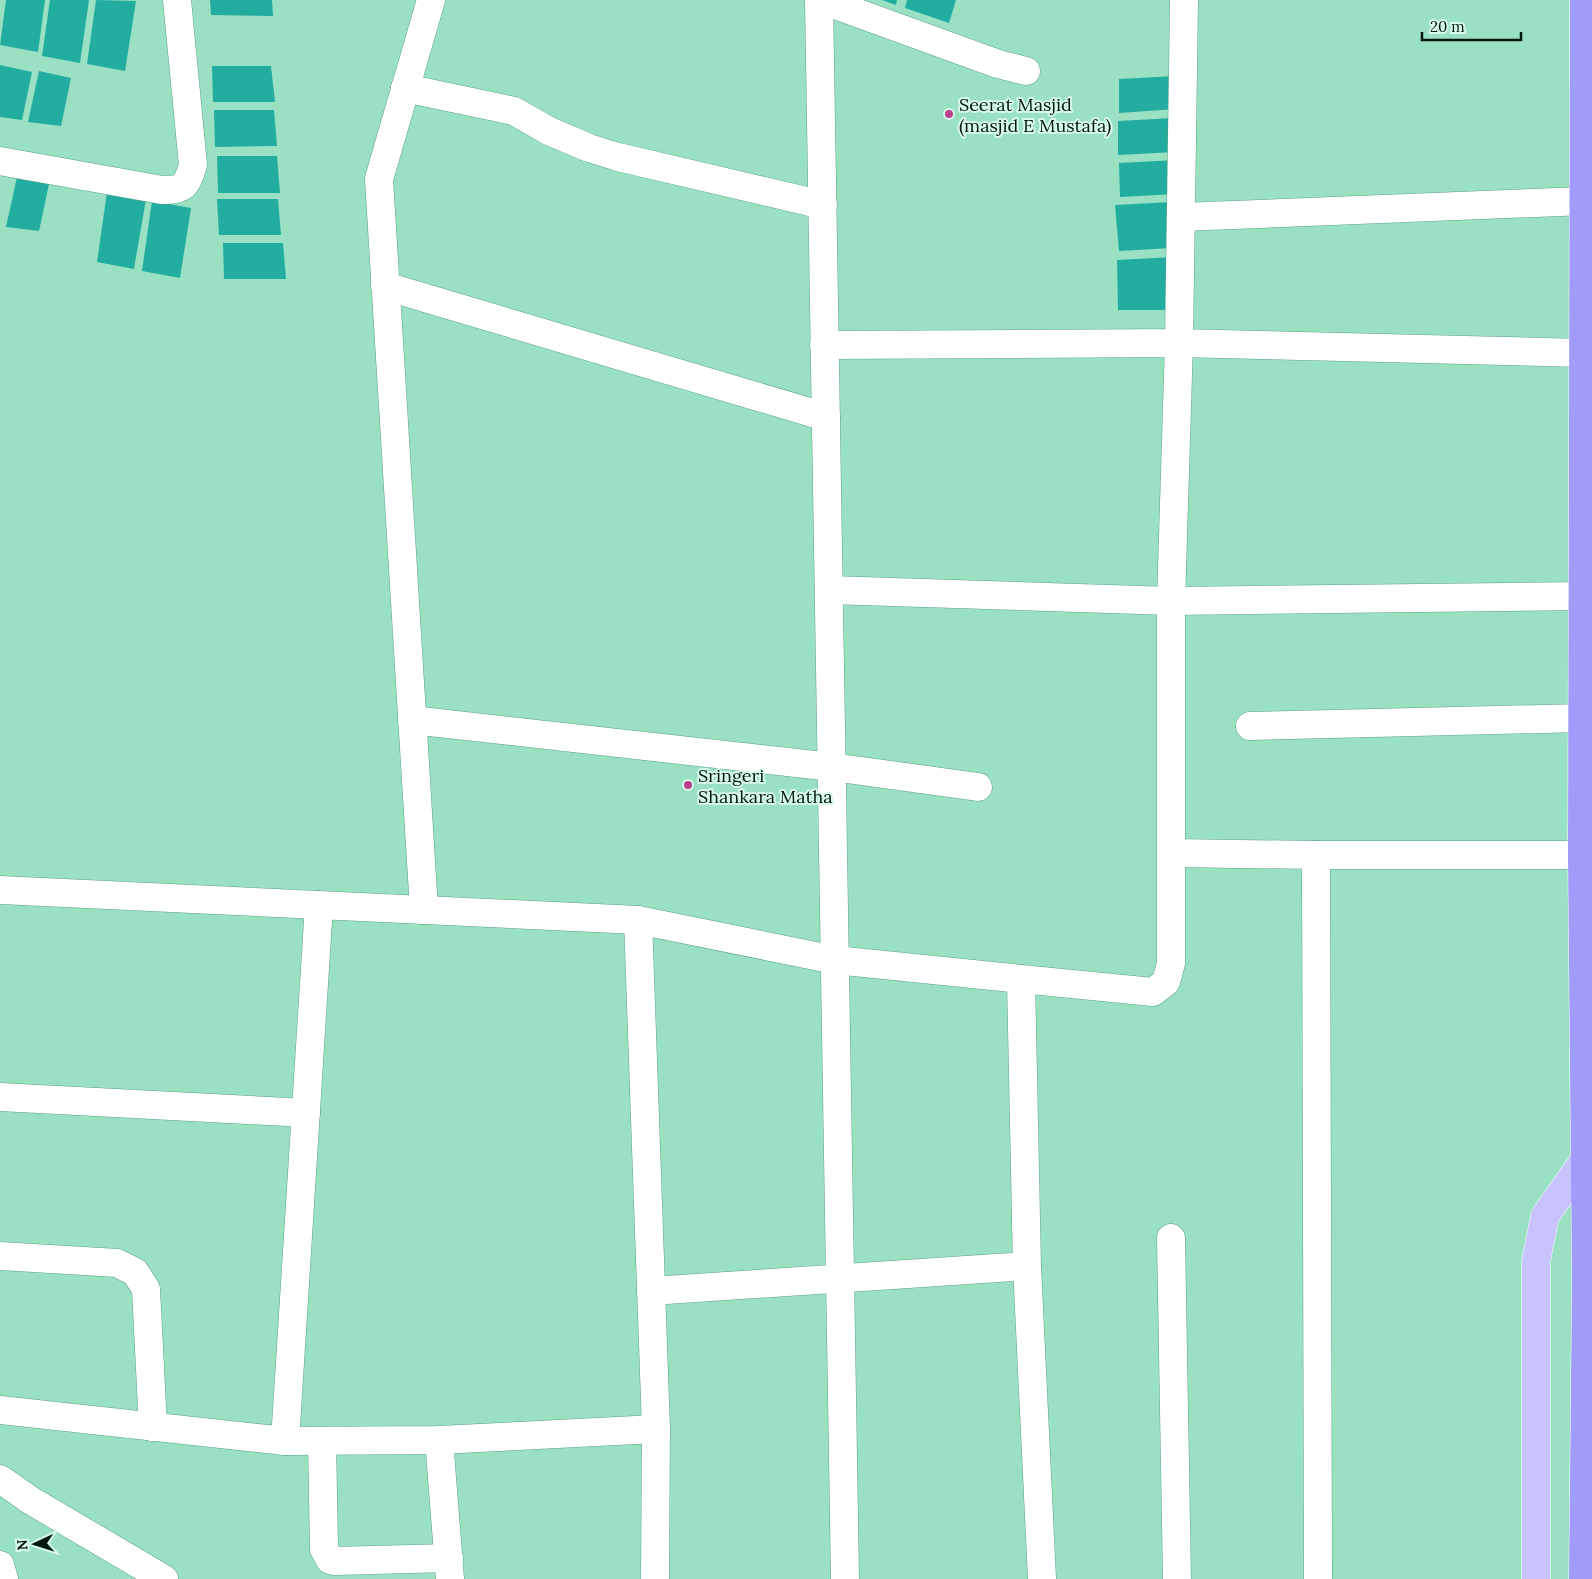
<svg xmlns="http://www.w3.org/2000/svg" width="1592" height="1579" font-family="Lora,serif">
	<rect width="100%" height="100%" fill="#99e1c2"/>
	<g fill="#23aca0">
		<polygon points="6,0 45,0 38,52 0,45"/>
		<polygon points="50,0 89,0 80,63 42,56"/>
		<polygon points="96,0 136,1 125,71 87,64"/>
		<polygon points="210,0 272,0 273,16 211,15"/>
		<polygon points="882,0 897,0 896,5"/>
		<polygon points="907,0 956,0 949,23 905,8"/>
		<polygon points="0,65 32,72 22,120 0,117"/>
		<polygon points="212,66 271,66 275,102 213,102"/>
		<polygon points="39,71 71,78 61,126 28,122"/>
		<polygon points="1175,76 1176,109 1119,113 1119,79"/>
		<polygon points="214,110 274,110 277,146 215,147"/>
		<polygon points="1174,118 1175,152 1118,155 1118,121"/>
		<polygon points="217,156 277,156 280,193 218,193"/>
		<polygon points="1176,160 1176,194 1120,197 1119,163"/>
		<polygon points="17,177 49,184 39,231 6,227"/>
		<polygon points="107,192 146,199 134,269 97,262"/>
		<polygon points="217,199 278,199 281,235 219,235"/>
		<polygon points="152,201 191,208 180,278 142,271"/>
		<polygon points="1172,202 1172,248 1119,251 1115,205"/>
		<polygon points="223,243 283,243 286,279 224,279"/>
		<polygon points="1173,257 1170,310 1118,310 1117,260"/>
	</g>
	<g fill="none" stroke-linecap="round" stroke-linejoin="round">
		<defs>
			<g id="street">
				<polyline points="819,0 845,1579"/>
				<polyline points="822,0 998,64 1026,71"/>
				<polyline points="1184,0 1179,343 1584,353"/>
				<polyline points="405,88 514,111 549,131 589,148 618,157 823,205"/>
				<path d="M0 161 162 190C184 191 187 185 193 165L177 0"/>
				<polyline points="1181,217 1584,201"/>
				<polyline points="385,286 826,417"/>
				<polyline points="824,345 1179,343 1171,601 1171,963 1166,982 1153,992 1021,979"/>
				<polyline points="829,590 1171,601 1583,596"/>
				<polyline points="412,720 832,767 978,787"/>
				<polyline points="1250,726 1583,718"/>
				<polyline points="1172,853 1316,855 1582,855"/>
				<polyline points="1316,855 1318,1579"/>
				<polyline points="0,890 638,920"/>
				<polyline points="424,910 379,179 431,0"/>
				<polyline points="0,1097 306,1113"/>
				<polyline points="1171,1238 1177,1579"/>
				<polyline points="0,1256 117,1263 135,1272 146,1289 153,1427"/>
				<polyline points="651,1291 1027,1266"/>
				<polyline points="0,1410 285,1441 319,905"/>
				<polyline points="439,1440 450,1579"/>
				<polyline points="285,1441 439,1440 656,1429"/>
				<polyline points="322,1441 324,1549 330,1560 335,1561 449,1558"/>
				<polyline points="0,1479 30,1500 164,1579"/>
				<polyline points="0,1565 4,1579"/>
				<polyline points="655,1579 656,1429 638,920 835,960 1021,979 1027,1266 1042,1579"/>
			</g>
			<polyline id="primary" points="1536,1579 1536,1261 1545,1216 1585,1159 1592,1171"/>
			<polyline id="highway" points="1583,1579 1586,1281 1582,855 1584,0"/>
		</defs>
		<use href="#street" stroke="#5ca387" stroke-width="29"/>
		<use href="#primary" stroke="#fff" stroke-width="29"/>
		<use href="#highway" stroke="#fff" stroke-width="29"/>
		<use href="#street" stroke="#fff" stroke-width="28"/>
		<use href="#primary" stroke="#c7c3fc" stroke-width="28"/>
		<use href="#highway" stroke="#a19bfa" stroke-width="28"/>
	</g>
	<g fill="#bd3f8e" stroke="#d7fae9" stroke-width="2">
		<circle cx="949" cy="114" r="5"/>
		<circle cx="688" cy="785" r="5"/>
	</g>
	<g text-anchor="middle" dominant-baseline="central" stroke-width="4" stroke-linejoin="round" paint-order="stroke">
		<g font-size="18" fill="#00170c" stroke="#d7fae9" text-anchor="start">
			<text x="959" y="104">Seerat Masjid<tspan x="959" dy="21">(masjid E Mustafa)</tspan></text>
			<text x="698" y="775">Sringeri<tspan x="698" dy="21">Shankara Matha</tspan></text>
		</g>
	</g>
	<g transform="translate(35 1544) rotate(266)" stroke="#d7fae9" stroke-width="4" paint-order="stroke">
	<path d="M0-4L9 19L0 12L-9 19Z" fill="#00170c"/>
	<text y="-8" font-size="14" font-weight="bold" text-anchor="middle" fill="#00170c">N</text>
	</g>
	<path d="M1422 32v8h99v-8" fill="none" stroke="#00170c" stroke-width="2.5"/>
	<text x="1430" y="32" font-size="15" fill="#00170c" stroke="#d7fae9" stroke-width="4" paint-order="stroke">20 m</text>
</svg>
